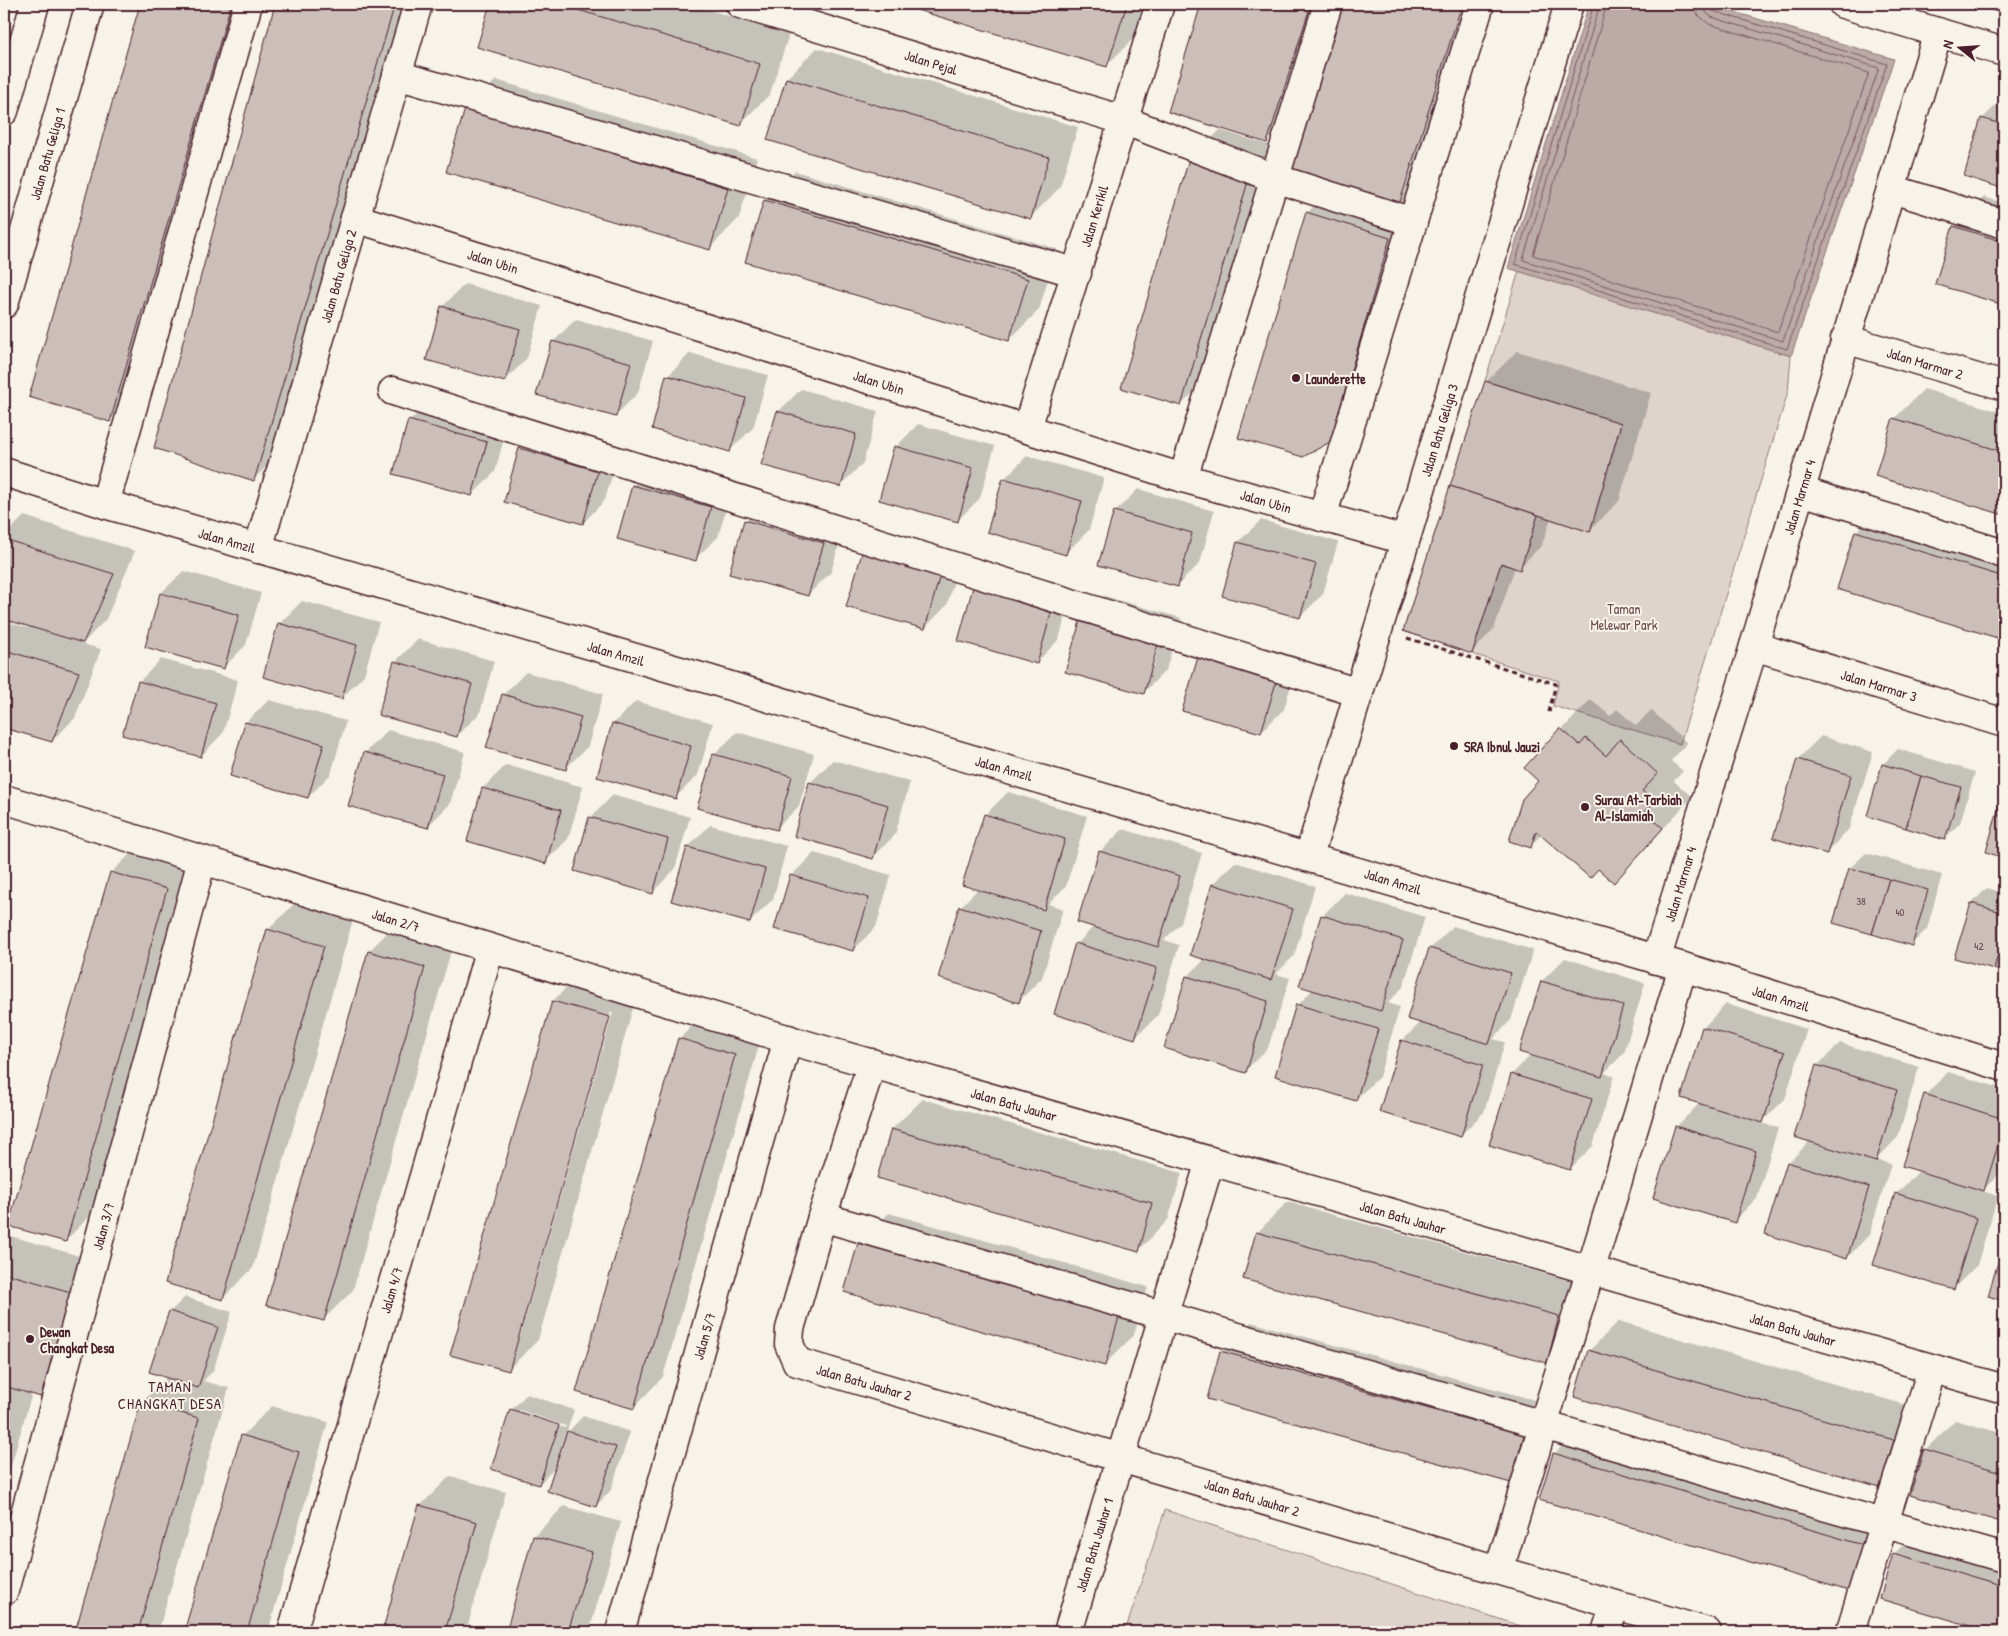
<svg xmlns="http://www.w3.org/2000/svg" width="2008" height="1636" font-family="'Patrick Hand',sans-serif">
	<rect width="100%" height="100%" fill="#f7f3e8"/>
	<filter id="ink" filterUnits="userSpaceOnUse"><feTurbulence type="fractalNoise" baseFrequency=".02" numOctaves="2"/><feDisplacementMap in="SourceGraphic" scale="10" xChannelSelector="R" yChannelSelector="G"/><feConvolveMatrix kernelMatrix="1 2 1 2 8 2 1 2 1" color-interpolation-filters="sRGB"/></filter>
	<g filter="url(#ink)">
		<g fill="#ded4cc" stroke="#947a7c">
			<polygon points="1519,271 1791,356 1788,392 1680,744 1553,706 1559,681 1472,654 1501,563 1520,569 1538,515 1590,532 1621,423 1485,381"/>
			<polygon points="1165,1510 1539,1632 1125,1632"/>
		</g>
		<polygon fill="#bcaaa7" stroke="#8e7275" points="1589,4 1707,4 1894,59 1791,356 1508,268"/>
		<g fill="#0003" fill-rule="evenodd">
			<polygon points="142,4 252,4 140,390 110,420 31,396"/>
			<polygon points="276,4 416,4 283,450 253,480 155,447"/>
			<polygon points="491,4 689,4 789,34 770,94 740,124 478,46"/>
			<polygon points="902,4 1147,4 1136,36 1106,66"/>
			<polygon points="1202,4 1331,4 1297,111 1267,141 1169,112"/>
			<polygon points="1345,4 1482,4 1428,176 1402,202 1420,208 1359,410 1329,441 1307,213 1334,186 1292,173"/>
			<polygon points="817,48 1078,127 1060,187 1030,218 787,78"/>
			<polygon points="496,80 757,158 739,218 709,249 466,110"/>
			<polygon points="2004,97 2004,187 1965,175 1982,119"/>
			<polygon points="1220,130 1279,148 1211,375 1181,405 1190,160"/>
			<polygon points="795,171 1057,249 1039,310 1009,340 765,201"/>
			<polygon points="1984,197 2004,203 2004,304 1937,283 1954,227"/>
			<polygon points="465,284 542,306 527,358 505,381 442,307"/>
			<polygon points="576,319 653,341 638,393 615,416 553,342"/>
			<polygon points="1517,351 1651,393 1619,501 1589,531 1551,518 1542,545 1519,568 1515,567 1494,629 1472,652 1452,487 1487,381"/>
			<polygon points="690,353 768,375 753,428 730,450 668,376"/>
			<polygon points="801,389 878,411 863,463 840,486 778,412"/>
			<polygon points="1924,389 2004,413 2004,514 1877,475 1894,419"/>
			<polygon points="432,398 509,420 495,472 472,495 410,421"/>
			<polygon points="918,424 995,446 980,498 957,521 896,447"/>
			<polygon points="543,426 620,448 605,500 583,523 520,449"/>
			<polygon points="1027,456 1104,478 1089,530 1066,553 1004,479"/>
			<polygon points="656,463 733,485 718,537 695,559 633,486"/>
			<polygon points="1138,489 1214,511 1200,563 1177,586 1115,512"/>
			<polygon points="768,498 846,520 831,572 808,595 746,521"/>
			<polygon points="1886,502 2004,538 2004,638 1839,588 1856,532"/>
			<polygon points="24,516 135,551 106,619 82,644 101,649 75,718 52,741 4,726 4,621 28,628 28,625 4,618 4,536"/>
			<polygon points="1261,520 1338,542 1323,594 1300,617 1238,542"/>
			<polygon points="886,531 962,553 947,605 925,628 863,554"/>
			<polygon points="997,565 1074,587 1059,639 1037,662 974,588"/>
			<polygon points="184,571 261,593 246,645 223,668 161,593"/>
			<path d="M1104 596 1181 618 1166 670 1143 693 1082 619ZM1160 634 1162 635 1153 667H1150Z"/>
			<polygon points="302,601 379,622 364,675 342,698 279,624"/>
			<polygon points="1221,635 1299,657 1284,709 1261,732 1199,658"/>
			<polygon points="418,639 494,661 480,713 457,736 395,662"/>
			<polygon points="161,659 238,680 223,733 201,756 139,682"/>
			<polygon points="526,672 603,694 588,746 565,769 503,695"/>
			<polygon points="1591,699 1610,716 1617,709 1636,726 1651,710 1687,743 1671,761 1683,771 1674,781 1692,797 1643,851 1613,881 1599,868 1542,834 1530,846 1540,781 1526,768"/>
			<polygon points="269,700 346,721 331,774 308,797 246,722"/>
			<polygon points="636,701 713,723 698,775 675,798 613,724"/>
			<polygon points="388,730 465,752 450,804 427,827 365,753"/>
			<polygon points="737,732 814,754 799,806 776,829 714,755"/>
			<polygon points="1821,736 1873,752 1849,829 1827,852 1775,837 1798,759"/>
			<polygon points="1898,749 1975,772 1960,823 1945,838 1868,816 1883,764"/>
			<polygon points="833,760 910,782 895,835 873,857 810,783"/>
			<polygon points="506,765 583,787 568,839 545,862 468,840 483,788"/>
			<polygon points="1008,792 1087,816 1066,886 1048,904 1063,909 1042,978 1019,1001 960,907 978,889 985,815"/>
			<polygon points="613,795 690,817 675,869 653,892 590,818"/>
			<polygon points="2004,798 2004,856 1987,851"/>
			<polygon points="710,825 787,846 773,899 750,922 688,847"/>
			<polygon points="1123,829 1202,853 1181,923 1164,940 1179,945 1158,1015 1135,1038 1077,944 1094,926 1100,852"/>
			<polygon points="141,843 197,859 95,1211 65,1241 111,873"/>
			<polygon points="814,853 891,875 876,927 853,950 791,876"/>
			<polygon points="1866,853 1942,875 1927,929 1911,945 1834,922 1850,868"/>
			<polygon points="1235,862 1315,886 1294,956 1276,974 1290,978 1268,1048 1245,1071 1187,977 1205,959 1213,884"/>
			<polygon points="1987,888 2004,893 2004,971 1956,957 1972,903"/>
			<polygon points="1345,893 1425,917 1403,987 1388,1003 1400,1007 1379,1077 1356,1099 1298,1005 1313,989 1322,916"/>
			<polygon points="298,900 354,916 253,1268 222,1299 268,930"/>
			<polygon points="399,921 455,937 353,1290 323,1320 369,951"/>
			<polygon points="1453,926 1533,950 1511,1020 1493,1039 1505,1042 1484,1112 1461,1135 1402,1041 1421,1022 1430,949"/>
			<polygon points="1565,958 1645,983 1624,1053 1604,1073 1614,1076 1593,1146 1570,1169 1512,1074 1532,1054 1521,1051 1542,981"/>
			<path d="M583 971 639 987 538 1340 508 1370 452 1354 553 1001ZM611 1011 613 1012 520 1336H517Z"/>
			<polygon points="1726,1004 1807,1029 1785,1099 1761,1123 1778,1128 1757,1198 1734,1221 1676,1127 1700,1103 1682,1097 1704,1027"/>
			<polygon points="709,1009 765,1025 663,1377 633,1408 679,1039"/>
			<polygon points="1840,1043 1919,1067 1898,1137 1876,1160 1891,1164 1869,1235 1847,1258 1788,1163 1811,1140 1817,1066"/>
			<polygon points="1948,1072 2004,1089 2004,1169 1982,1191 1998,1196 1977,1265 1954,1288 1896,1194 1920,1170 1925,1095"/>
			<polygon points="923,1099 1182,1173 1168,1220 1138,1251 879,1177 892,1129"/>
			<polygon points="1287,1202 1589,1286 1576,1332 1546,1362 1257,1233"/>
			<polygon points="889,1213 1148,1287 1134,1335 1104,1365 845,1291 859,1243"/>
			<polygon points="4,1234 100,1262 70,1365 40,1395 32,1393 4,1490"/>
			<polygon points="2004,1246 2004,1299 1989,1295"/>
			<polygon points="185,1297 232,1312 213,1371 203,1381 229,1388 158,1632 76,1632 142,1402 168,1376 170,1312"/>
			<polygon points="1619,1321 1923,1410 1909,1455 1879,1485 1589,1351"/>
			<polygon points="1251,1322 1553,1405 1540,1451 1510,1481 1221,1352"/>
			<path d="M527 1394 574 1410 566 1434 583 1416 630 1432 611 1490 596 1506 557 1466 539 1484 511 1410ZM519 1410 566 1426 565 1428 519 1413Z"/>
			<polygon points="272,1406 328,1422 268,1632 185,1632 242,1436"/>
			<polygon points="1955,1420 2004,1434 2004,1521 1912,1494 1925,1450"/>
			<polygon points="1584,1424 1892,1515 1879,1560 1554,1454"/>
			<polygon points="450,1476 506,1492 466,1632 383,1632 420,1506"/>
			<polygon points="564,1506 621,1522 589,1632 507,1632 534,1536"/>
			<polygon points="1924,1524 2004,1548 2004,1632 1996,1632 1881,1598 1894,1554"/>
		</g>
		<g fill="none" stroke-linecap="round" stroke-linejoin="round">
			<g stroke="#78575d" stroke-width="1">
				<polyline points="1594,4 1515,264 1787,349 1887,64 1713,11 1710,8 1709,4"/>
				<polyline points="1600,4 1523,260 1783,341 1879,68 1711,17 1705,11 1703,4"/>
				<polyline points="1607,4 1533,255 1778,332 1869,73 1709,24 1698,15 1695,4"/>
			</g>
		</g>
		<g fill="#ccbfb9" stroke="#4a1f2b">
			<polygon points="140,4 231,4 110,422 29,397"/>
			<polygon points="275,4 395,4 254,481 154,448"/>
			<polygon points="490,4 558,4 760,64 741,126 477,47"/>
			<polygon points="897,4 1127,4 1107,67"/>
			<polygon points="1201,4 1311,4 1267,143 1168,112"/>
			<polygon points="1343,4 1462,4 1398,208 1290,174"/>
			<polygon points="1973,4 2004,4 2004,14"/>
			<polygon points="786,78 1049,157 1031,219 767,140"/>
			<polygon points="465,109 728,188 710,250 446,172"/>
			<polygon points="1981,118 2004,125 2004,189 1964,176"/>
			<polygon points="1189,159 1249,178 1181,406 1121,388"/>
			<polygon points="764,200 1028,279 1009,341 745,262"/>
			<polygon points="1306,212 1390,238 1330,442 1303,457 1238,438"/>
			<polygon points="1953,226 2004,242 2004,305 1935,284"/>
			<polygon points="441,306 520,329 505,382 426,360"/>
			<polygon points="552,341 631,363 616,417 536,395"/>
			<polygon points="666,375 746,398 730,452 652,429"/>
			<polygon points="1485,381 1621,423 1590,532 1450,486"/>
			<polygon points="777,411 856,434 841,487 761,465"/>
			<polygon points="1893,418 2004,452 2004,515 1875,476"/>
			<polygon points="408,420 487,442 472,496 393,474"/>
			<polygon points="894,446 973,468 958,522 879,500"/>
			<polygon points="519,448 598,471 583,524 504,502"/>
			<polygon points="1003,478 1082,501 1066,555 987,532"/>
			<polygon points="632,485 711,507 696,561 617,539"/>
			<polygon points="1450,486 1538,515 1520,570 1501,563 1472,654 1403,631"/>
			<polygon points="1114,511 1192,533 1178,587 1098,565"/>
			<polygon points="744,520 824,543 808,596 729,574"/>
			<polygon points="1855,531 2004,577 2004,640 1837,589"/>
			<polygon points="4,539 114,574 83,643 4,619"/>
			<polygon points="1237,542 1316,564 1300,618 1222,596"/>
			<polygon points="862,553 940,575 925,629 846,607"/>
			<polygon points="973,587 1052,610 1037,664 958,641"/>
			<polygon points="160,593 239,615 224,669 145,647"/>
			<polygon points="1081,618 1159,641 1144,694 1065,672"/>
			<polygon points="278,623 357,645 342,699 263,677"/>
			<polygon points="4,650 79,672 52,742 4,728"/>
			<polygon points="1198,657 1277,679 1261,733 1182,711"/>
			<polygon points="394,661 472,684 457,737 378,715"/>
			<polygon points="138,681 216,703 201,757 122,735"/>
			<polygon points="502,694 581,717 566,770 486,748"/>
			<polygon points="245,722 324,744 308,798 230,776"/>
			<polygon points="612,723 691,746 676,799 597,777"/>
			<polygon points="1560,728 1580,745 1586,738 1606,756 1620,739 1658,774 1642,791 1654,802 1645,812 1663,828 1614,883 1598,869 1590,878 1536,831 1531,848 1509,841 1522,799 1538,781 1524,768"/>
			<polygon points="364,752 443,774 428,828 348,806"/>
			<polygon points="713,754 792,776 777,830 697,808"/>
			<polygon points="1797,759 1851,775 1827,854 1773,838"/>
			<polygon points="1882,764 1921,776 1906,828 1867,816"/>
			<polygon points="1921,776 1961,787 1945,840 1906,828"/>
			<polygon points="809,782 888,805 873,859 794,836"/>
			<polygon points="482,788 561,810 546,864 467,841"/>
			<polygon points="2001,799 2004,800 2004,858 1986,852"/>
			<polygon points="984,814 1065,839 1044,910 962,885"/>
			<polygon points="589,817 668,839 653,894 574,871"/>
			<polygon points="687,847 765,869 750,923 671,901"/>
			<polygon points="1099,851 1180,876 1158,947 1077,922"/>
			<polygon points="1849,868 1889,879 1872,934 1833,923"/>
			<polygon points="110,872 167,889 66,1242 8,1226"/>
			<polygon points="790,875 869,898 853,951 774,929"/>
			<polygon points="1889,879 1928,890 1912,946 1872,934"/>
			<polygon points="1212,884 1293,909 1271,980 1190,955"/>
			<polygon points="1971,903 2004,913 2004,934 1994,969 1954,958"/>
			<polygon points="959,906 1041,931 1019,1003 938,978"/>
			<polygon points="1321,915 1403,940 1381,1011 1299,986"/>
			<polygon points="267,929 324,946 223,1300 165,1283"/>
			<polygon points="2004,934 2004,972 1994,969"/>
			<polygon points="1075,943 1157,968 1135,1039 1054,1014"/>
			<polygon points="1429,948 1511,973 1489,1044 1407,1019"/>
			<polygon points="368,951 425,967 324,1321 266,1305"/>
			<polygon points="1186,976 1268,1001 1246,1073 1164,1048"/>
			<polygon points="1541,981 1623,1006 1602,1077 1519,1052"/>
			<polygon points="552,1001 610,1017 509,1371 450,1355"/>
			<polygon points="1296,1004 1378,1029 1356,1101 1275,1076"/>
			<polygon points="1702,1027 1785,1052 1763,1123 1681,1098"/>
			<polygon points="678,1038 735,1055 634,1409 576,1392"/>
			<polygon points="1401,1040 1483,1065 1461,1137 1379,1112"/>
			<polygon points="1816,1065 1897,1090 1876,1162 1794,1137"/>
			<polygon points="1511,1074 1592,1099 1570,1170 1489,1145"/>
			<polygon points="1924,1094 2004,1119 2004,1125 1984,1191 1902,1166"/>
			<polygon points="1675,1126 1756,1151 1735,1223 1653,1198"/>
			<polygon points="891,1129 1152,1203 1139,1252 877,1178"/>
			<polygon points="1787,1162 1869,1187 1847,1259 1765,1234"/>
			<polygon points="1895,1193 1976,1218 1954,1290 1873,1265"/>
			<polygon points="1256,1232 1559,1316 1547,1363 1243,1279"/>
			<polygon points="2004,1242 2004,1301 1988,1296"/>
			<polygon points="858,1243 1119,1317 1105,1366 844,1292"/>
			<polygon points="4,1273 71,1292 41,1397 4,1386"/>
			<polygon points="169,1311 218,1327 198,1388 149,1372"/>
			<polygon points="1588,1350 1894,1440 1880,1487 1574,1397"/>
			<polygon points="1220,1351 1524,1435 1511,1483 1207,1399"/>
			<polygon points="4,1394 10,1396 4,1418"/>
			<polygon points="141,1402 199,1418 138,1632 75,1632"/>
			<polygon points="510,1409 559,1425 539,1485 491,1469"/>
			<polygon points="567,1431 616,1447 596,1507 547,1491"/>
			<polygon points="241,1435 299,1452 247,1632 184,1632"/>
			<polygon points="1924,1449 2004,1473 2004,1523 1910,1495"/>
			<polygon points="1553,1453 1863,1545 1849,1591 1539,1500"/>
			<polygon points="419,1505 477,1522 445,1632 382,1632"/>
			<polygon points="533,1536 592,1552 568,1632 506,1632"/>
			<polygon points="1893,1553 2004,1586 2004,1632 1991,1632 1880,1599"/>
		</g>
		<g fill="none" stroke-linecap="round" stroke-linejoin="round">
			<defs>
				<g id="minor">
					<polyline points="740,4 1123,120 1274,178 1413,222"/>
					<polyline points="1843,4 2004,52"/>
					<polyline points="397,75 1077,273"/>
					<polyline points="4,111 35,4"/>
					<polyline points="1892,189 2004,224"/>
					<polyline points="355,218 1183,478 1405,540"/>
					<polyline points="4,304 90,4"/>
					<polyline points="1845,339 2004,386"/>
					<polyline points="393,391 1359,693"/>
					<polyline points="1027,428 1160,4"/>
					<polyline points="4,472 105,504 711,680 930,747 1683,967 2004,1067"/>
					<polyline points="1183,478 1328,4"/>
					<polyline points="1801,491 2004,554"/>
					<polyline points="105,504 248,4"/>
					<polyline points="1322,517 1480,4"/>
					<polyline points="258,549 418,4"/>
					<polyline points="1754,646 2004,723"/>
					<polyline points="4,799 803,1044 2004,1389"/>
					<polyline points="1309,856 1569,4"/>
					<polyline points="1656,960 1754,646 1938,32"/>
					<polyline points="872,1063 822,1217 790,1329 789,1344 797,1362 1707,1632"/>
					<polyline points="822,1217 2004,1558"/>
					<polyline points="1499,1570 1683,967"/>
					<polyline points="4,1591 202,860"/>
					<polyline points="292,1632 490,948"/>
					<polyline points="620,1632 788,1039"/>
					<polyline points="1068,1632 1210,1161"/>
					<polyline points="1606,1632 1615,1605"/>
					<polyline points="1850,1632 1932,1369"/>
				</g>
			</defs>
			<use href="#minor" stroke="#4a1f2b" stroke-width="31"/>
			<polyline stroke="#4a1f2b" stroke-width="3" stroke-dasharray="5 4" stroke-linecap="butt" points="1407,638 1556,684 1548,716"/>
			<use href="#minor" stroke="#f7f3e8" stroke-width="28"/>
		</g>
	</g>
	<g fill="#4a1f2b" stroke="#f7f3e8" stroke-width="2">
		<circle cx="1296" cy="378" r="5"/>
		<circle cx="1454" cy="746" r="5"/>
		<circle cx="1585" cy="807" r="5"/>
		<circle cx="30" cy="1339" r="5"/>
	</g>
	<g text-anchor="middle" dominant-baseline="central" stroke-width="4" stroke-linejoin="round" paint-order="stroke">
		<g font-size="11" fill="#6a474e">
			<text x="1861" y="901">38</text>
			<text x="1900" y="912">40</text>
			<text x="1979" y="946">42</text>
		</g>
		<g font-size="14" fill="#4a1f2b" stroke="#f7f3e8">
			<text transform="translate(931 62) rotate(17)">Jalan Pejal</text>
			<text transform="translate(47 154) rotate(-74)">Jalan Batu Geliga 1</text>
			<text transform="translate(1094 216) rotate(-73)">Jalan Kerikil</text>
			<text transform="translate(493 261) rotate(17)">Jalan Ubin</text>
			<text transform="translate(338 276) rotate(-74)">Jalan Batu Geliga 2</text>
			<text transform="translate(1925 363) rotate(17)">Jalan Marmar 2</text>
			<text transform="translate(879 382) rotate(17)">Jalan Ubin</text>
			<text transform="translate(1439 430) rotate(-73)">Jalan Batu Geliga 3</text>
			<text transform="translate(1799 497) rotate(-73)">Jalan Marmar 4</text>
			<text transform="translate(1266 501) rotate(16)">Jalan Ubin</text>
			<text transform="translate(227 540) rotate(16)">Jalan Amzil</text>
			<text transform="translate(616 653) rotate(16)">Jalan Amzil</text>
			<text transform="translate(1879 685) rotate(17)">Jalan Marmar 3</text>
			<text transform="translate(1004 768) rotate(16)">Jalan Amzil</text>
			<text transform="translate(1393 881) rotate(17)">Jalan Amzil</text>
			<text transform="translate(1680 884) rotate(-73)">Jalan Marmar 4</text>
			<text transform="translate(396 920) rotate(17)">Jalan 2/7</text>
			<text transform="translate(1781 998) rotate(17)">Jalan Amzil</text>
			<text transform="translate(1014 1104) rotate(16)">Jalan Batu Jauhar</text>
			<text transform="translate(1403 1217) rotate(16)">Jalan Batu Jauhar</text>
			<text transform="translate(103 1226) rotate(-75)">Jalan 3/7</text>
			<text transform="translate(391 1290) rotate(-74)">Jalan 4/7</text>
			<text transform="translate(1793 1329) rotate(16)">Jalan Batu Jauhar</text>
			<text transform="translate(704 1336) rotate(-74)">Jalan 5/7</text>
			<text transform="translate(864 1382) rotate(16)">Jalan Batu Jauhar 2</text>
			<text transform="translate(1252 1497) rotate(17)">Jalan Batu Jauhar 2</text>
			<text transform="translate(1094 1545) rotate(-73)">Jalan Batu Jauhar 1</text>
		</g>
		<g font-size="14" font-weight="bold" fill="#4a1f2b" stroke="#f7f3e8" text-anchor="start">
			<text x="1306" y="378">Launderette</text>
			<text x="1464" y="746">SRA Ibnul Jauzi</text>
			<text x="1595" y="799">Surau At-Tarbiah<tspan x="1595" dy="16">Al-Islamiah</tspan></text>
			<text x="40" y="1331">Dewan<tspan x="40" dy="16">Changkat Desa</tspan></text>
		</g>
		<g font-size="14" fill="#6f4c53" stroke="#f7f3e8">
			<text x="1624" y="608">Taman<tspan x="1624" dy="16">Melewar Park</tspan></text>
		</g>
		<g font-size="15" letter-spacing="1" fill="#4a1f2b" stroke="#f7f3e8">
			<text x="170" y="1386">TAMAN<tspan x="170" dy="17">CHANGKAT DESA</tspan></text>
		</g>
	</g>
	<rect width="2008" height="1636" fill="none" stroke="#f7f3e8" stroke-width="20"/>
	<rect x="10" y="10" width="1988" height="1616" fill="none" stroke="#4a1f2b" stroke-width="2" filter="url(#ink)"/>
	<g transform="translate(1960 48) rotate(287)" stroke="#f7f3e8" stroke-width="4" paint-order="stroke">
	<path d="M0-4L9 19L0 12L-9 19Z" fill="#4a1f2b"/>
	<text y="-8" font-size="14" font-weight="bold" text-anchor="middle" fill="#4a1f2b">N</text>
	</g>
</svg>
